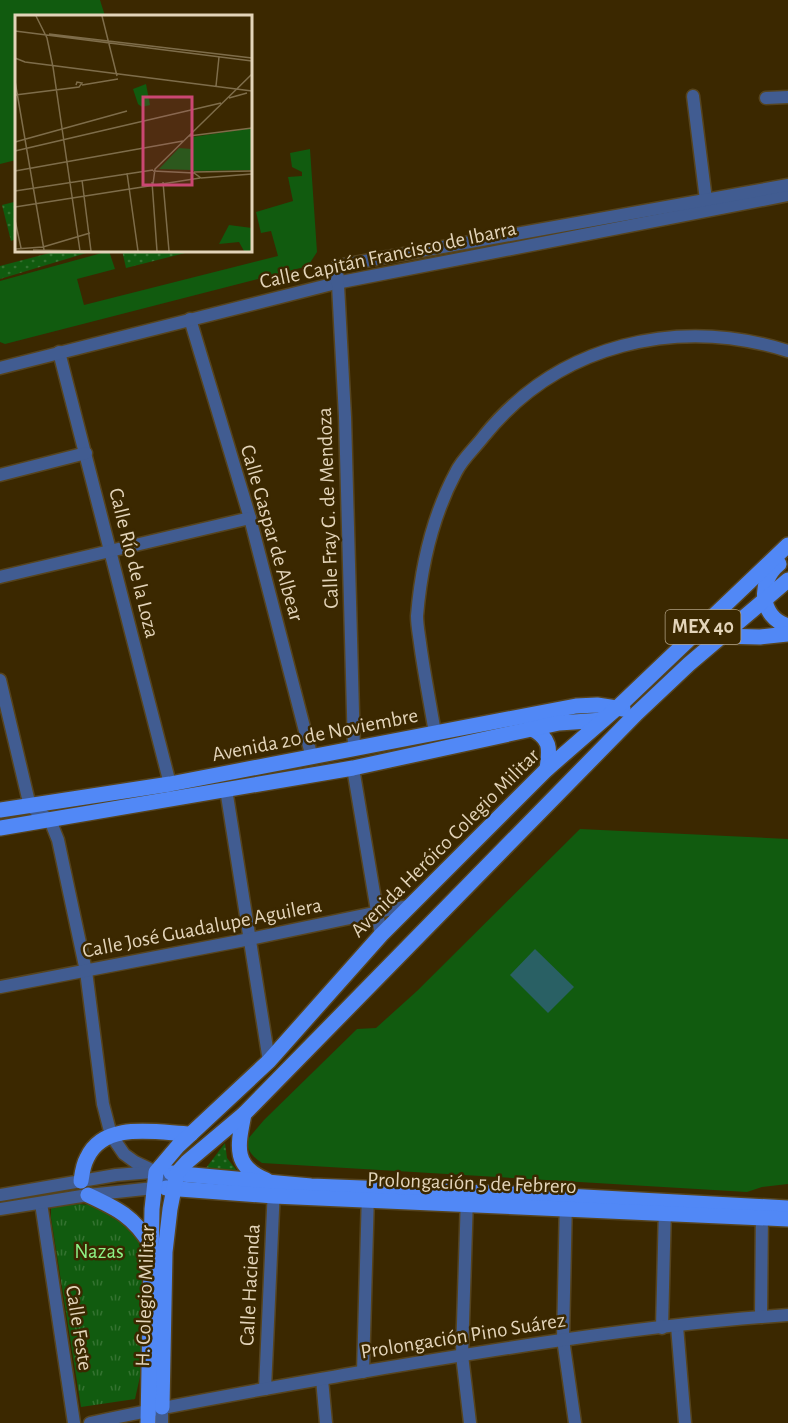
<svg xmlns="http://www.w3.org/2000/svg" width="788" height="1423" font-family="'Alegreya Sans',sans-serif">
	<defs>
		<pattern id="grass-dots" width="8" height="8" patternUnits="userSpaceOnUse" patternTransform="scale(1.5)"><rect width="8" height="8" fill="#115b0f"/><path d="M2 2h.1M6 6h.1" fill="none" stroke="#347230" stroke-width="1.8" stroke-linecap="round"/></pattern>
		<pattern id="park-tufts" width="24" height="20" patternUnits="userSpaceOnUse" patternTransform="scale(1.5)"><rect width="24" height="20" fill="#115b0f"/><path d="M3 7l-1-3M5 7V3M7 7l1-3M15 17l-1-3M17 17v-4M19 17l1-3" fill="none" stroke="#347230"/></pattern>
	</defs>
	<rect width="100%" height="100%" fill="#3b2800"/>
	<g fill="url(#grass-dots)">
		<polygon points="14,202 16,212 16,239 11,241 2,205"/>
		<polygon points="61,250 93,251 0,279 0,266"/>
		<polygon points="122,250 193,250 193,251 126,268"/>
		<polygon points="225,1143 227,1158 238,1172 206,1168"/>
	</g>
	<polygon fill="url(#park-tufts)" points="73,1204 100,1205 121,1212 143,1246 141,1372 135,1399 81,1407 51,1218 51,1207"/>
	<g fill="#115b0f">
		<polygon points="0,0 100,0 105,16 16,16 16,160 0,164"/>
		<polygon points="310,149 317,252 308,266 5,344 0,342 0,281 109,251 115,269 77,279 84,305 278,256 271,231 261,233 256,212 293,201 288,177 302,176 302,172 292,167 290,153"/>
		<path d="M580 829 788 839V1184L762 1187 747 1192 262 1163C253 1157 247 1151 247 1140L264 1120 357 1029 376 1028 417 991Z"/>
	</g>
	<polygon fill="#296064" points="535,949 574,987 548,1013 510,975"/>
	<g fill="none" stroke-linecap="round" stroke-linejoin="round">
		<defs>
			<g id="minor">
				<polyline points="693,96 707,208"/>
				<polyline points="766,98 788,97"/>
				<polyline points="190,319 250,518 312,758"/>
				<polyline points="59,352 170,784"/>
				<polyline points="0,368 336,283 788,195"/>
				<polyline points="0,475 86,453"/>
				<polyline points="0,577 250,518"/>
				<polyline points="0,680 28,798 34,809 50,820 58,840 86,971 103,1104 111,1135 124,1154 135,1162 156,1172 174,1188"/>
				<path d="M435 733C430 703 424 673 420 643 419 635 417 625 417 616 421 567 433 515 456 472 462 459 475 448 484 436 558 344 677 316 788 351"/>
				<polyline points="354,749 345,417 337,266 788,185"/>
				<polyline points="353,768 381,935"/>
				<polyline points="226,789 269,1061"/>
				<polyline points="0,987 250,939 412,905"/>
				<polyline points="0,1195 116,1175 152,1172"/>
				<polyline points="467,1197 462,1355 470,1423"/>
				<polyline points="566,1200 563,1339 575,1423"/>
				<polyline points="41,1203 74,1423"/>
				<polyline points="0,1209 88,1195 154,1188"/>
				<polyline points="761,1317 762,1211"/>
				<polyline points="677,1326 685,1423"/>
				<polyline points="662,1328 665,1206"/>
				<polyline points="363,1372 368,1193"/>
				<polyline points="322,1379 326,1423"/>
				<polyline points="265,1389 274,1188"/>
				<polyline points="162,1407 162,1423"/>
				<path d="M90 1423C180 1403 270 1388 361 1372 503 1348 645 1325 788 1315"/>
			</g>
			<g id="major">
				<path d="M779 564C757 582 760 617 788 626"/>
				<polyline points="719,636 760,637 788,634"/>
				<path d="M530 728C551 738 550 748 547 769"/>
				<polyline points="0,810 170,784 576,706 597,705 623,709"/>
				<polyline points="0,828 353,768 559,723 603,720"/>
				<path d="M244 1114C238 1145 232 1166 266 1180"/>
				<polyline points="171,1173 311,1186 566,1196 788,1208"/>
				<path d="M81 1181C82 1174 83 1165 87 1158 104 1120 158 1133 191 1134"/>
				<polyline points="166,1188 274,1196 788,1219"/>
				<path d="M88 1195C118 1209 133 1216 151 1245"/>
				<polyline points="162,1407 165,1252 170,1209 177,1173 187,1162 244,1114 637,713 689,664 788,580"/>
				<polyline points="148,1423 152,1209 156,1172 178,1146 269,1061 381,935 547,769 617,708 788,545"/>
			</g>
		</defs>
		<use href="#minor" stroke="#56441e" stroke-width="15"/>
		<use href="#major" stroke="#56441e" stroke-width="18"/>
		<use href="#minor" stroke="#415c91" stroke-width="12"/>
		<use href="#major" stroke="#5188f6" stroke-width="15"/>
	</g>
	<g text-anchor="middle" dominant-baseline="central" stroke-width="5" stroke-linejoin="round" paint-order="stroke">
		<rect fill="#3b2800" stroke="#b1a082" stroke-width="1.5" x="665.5" y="610" width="75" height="34" rx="4.5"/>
		<g font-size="20" font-weight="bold" fill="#e3d4b9">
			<text x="703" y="627">MEX 40</text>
		</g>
		<g font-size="21" fill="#e3d4b9" stroke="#3b2800">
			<text transform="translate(388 255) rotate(-12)">Calle Capitán Francisco de Ibarra</text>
			<text transform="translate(328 508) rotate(-92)">Calle Fray G. de Mendoza</text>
			<text transform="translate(272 533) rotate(74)">Calle Gaspar de Albear</text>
			<text transform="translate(134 563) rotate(76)">Calle Río de la Loza</text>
			<text transform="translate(315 735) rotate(-11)">Avenida 20 de Noviembre</text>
			<text transform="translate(445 843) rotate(-45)">Avenida Heróico Colegio Militar</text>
			<text transform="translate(202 928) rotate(-11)">Calle José Guadalupe Aguilera</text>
			<text transform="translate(472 1183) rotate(2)">Prolongación 5 de Febrero</text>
			<text transform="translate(250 1285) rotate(-87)">Calle Hacienda</text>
			<text transform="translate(145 1296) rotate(-88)">H. Colegio Militar</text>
			<text transform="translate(79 1328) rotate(81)">Calle Feste</text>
			<text transform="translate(463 1336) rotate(-9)">Prolongación Pino Suárez</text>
		</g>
		<g font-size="21" fill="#8ef486" stroke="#3b2800">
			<text x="99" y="1251">Nazas</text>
		</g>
	</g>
	<g transform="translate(15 15)">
		<rect width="237" height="237" fill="#3b2800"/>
		<path d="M237 113V155L177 156 178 122Z" fill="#115b0f"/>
		<path d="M131 69 135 90 127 92 123 89 118 74ZM164 133 177 134V155L144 154ZM214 210 237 213V236H229L224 227 204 229Z" fill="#115b0f"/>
		<path fill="none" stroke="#7e6d4a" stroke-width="1.5" d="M21 1 32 23 38 52 65 236M87 1 102 61M0 16 237 46M34 19 237 43M0 43 10 47 237 76M0 66 29 235M67 70 103 64M201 71 204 42M0 80 64 72 67 68 62 67 61 70M214 83 232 78M174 121 237 113M0 127 112 96M0 136 206 88M0 156 168 126M138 156 179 158 186 163 237 159M179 157 237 156M112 158 123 236M67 165 76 236M137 167 142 236M148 167 154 236M138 169 140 154 237 59M0 176 138 155M0 192 185 163M0 205 6 233M0 234 28 232 75 218M18 235 76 236"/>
		<path fill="#ca4772" fill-opacity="0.15" stroke="#ca4772" stroke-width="3" d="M128 82H177V170H128Z"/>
		<rect width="237" height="237" fill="none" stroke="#e3d4b9" stroke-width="3"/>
	</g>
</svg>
